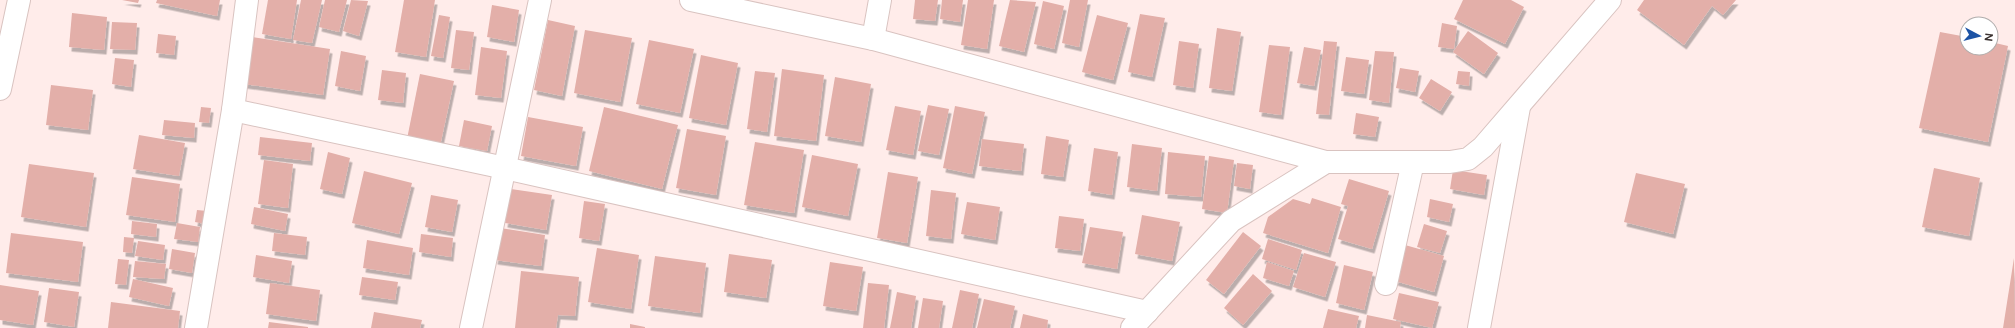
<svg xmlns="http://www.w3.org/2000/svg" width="2015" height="328" font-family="'DM Sans',sans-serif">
	<defs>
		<filter id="shadow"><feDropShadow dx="2.5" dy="4.5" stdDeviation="0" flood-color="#0004"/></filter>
	</defs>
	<rect width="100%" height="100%" fill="#ffecea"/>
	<g fill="#e3afa9" filter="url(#shadow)">
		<polygon points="122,0 139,0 138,3"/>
		<polygon points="157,0 220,0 217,16 156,3"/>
		<polygon points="268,0 297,0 291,39 262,34"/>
		<polygon points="301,0 322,0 312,43 293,40"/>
		<polygon points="325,0 347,0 339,32 319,27"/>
		<polygon points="351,0 368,1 359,36 343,31"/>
		<polygon points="404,0 435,0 426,57 395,52"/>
		<polygon points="915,0 938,0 935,21 913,19"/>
		<polygon points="942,0 963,0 960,22 940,19"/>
		<polygon points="968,0 994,0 987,49 961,45"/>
		<polygon points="1010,0 1036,2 1024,52 999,46"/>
		<polygon points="1070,0 1088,0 1079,47 1062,43"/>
		<polygon points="1463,0 1511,0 1524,7 1505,44 1454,19"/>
		<polygon points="1644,0 1736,0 1723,15 1712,6 1684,45 1637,10"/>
		<polygon points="1043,1 1064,6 1054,49 1034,44"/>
		<polygon points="492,5 519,10 514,42 487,37"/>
		<polygon points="72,13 107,17 104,50 69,47"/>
		<polygon points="1140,14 1165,18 1152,77 1128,72"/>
		<polygon points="439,15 450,17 443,58 431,56"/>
		<polygon points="1097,15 1128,23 1113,80 1082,72"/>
		<polygon points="548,20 575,26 562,96 534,90"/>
		<polygon points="112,22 137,23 135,50 110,49"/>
		<polygon points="1442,23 1457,26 1454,49 1438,47"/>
		<polygon points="1217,28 1241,32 1232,91 1209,88"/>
		<polygon points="456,30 474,32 469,70 451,68"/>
		<polygon points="585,30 632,38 620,102 574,93"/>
		<polygon points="1468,31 1498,53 1484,74 1453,52"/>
		<polygon points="1940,32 1967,37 1967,48 1991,48 1991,42 2008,46 1988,142 1919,128"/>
		<polygon points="158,34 176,36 174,55 156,53"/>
		<polygon points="252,37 330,49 323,95 244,84"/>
		<polygon points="649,40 694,49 680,113 636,104"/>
		<polygon points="1179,41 1199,44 1193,88 1173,85"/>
		<polygon points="1324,41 1337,42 1329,115 1316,114"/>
		<polygon points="1269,45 1290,47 1281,115 1259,112"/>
		<polygon points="481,47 507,51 501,98 475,95"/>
		<polygon points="1304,47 1321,50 1314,86 1297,83"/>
		<polygon points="341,51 366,56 360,91 335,86"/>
		<polygon points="1375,51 1394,52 1389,103 1369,100"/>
		<polygon points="701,55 738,63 726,125 689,118"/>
		<polygon points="1346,57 1369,60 1364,94 1341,91"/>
		<polygon points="115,58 134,60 131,87 112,84"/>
		<polygon points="1400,68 1419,71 1415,92 1396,88"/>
		<polygon points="782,69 824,75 816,141 774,136"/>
		<polygon points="382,70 406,73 403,103 378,100"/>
		<polygon points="755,71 775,73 767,132 747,129"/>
		<polygon points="1458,71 1470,72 1469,86 1456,84"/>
		<polygon points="420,74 454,81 440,146 407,139"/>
		<polygon points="835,77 871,84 861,142 825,136"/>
		<polygon points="1431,79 1452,92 1440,111 1419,98"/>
		<polygon points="51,85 93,90 88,130 46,125"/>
		<polygon points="928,105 949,109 939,155 918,151"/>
		<polygon points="895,106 921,111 913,155 886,150"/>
		<polygon points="955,106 985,112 972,174 943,168"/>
		<polygon points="201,107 211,108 209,123 199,122"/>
		<polygon points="604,107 678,125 662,189 589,171"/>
		<polygon points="1356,113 1379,117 1375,137 1353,134"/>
		<polygon points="528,117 583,127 576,166 521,156"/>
		<polygon points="164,120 195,123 194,138 162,135"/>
		<polygon points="464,120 492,126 487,151 459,146"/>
		<polygon points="687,129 726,136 716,195 676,188"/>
		<polygon points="139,135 185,143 179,176 133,169"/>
		<polygon points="1046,136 1069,140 1063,177 1041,174"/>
		<polygon points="260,137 312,143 310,161 258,155"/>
		<polygon points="982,139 1024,144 1021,171 979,166"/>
		<polygon points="755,142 804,150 794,213 744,205"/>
		<polygon points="1132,144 1162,148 1157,191 1127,187"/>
		<polygon points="1094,148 1118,152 1112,195 1088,191"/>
		<polygon points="328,152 350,158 342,194 320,189"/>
		<polygon points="1168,152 1205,156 1201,197 1165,194"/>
		<polygon points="812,155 858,164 848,216 802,207"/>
		<polygon points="1209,156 1234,160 1227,213 1202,209"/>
		<polygon points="264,160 293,164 288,208 258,204"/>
		<polygon points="1237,163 1253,165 1250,189 1234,186"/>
		<polygon points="29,164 94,173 86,227 21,217"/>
		<polygon points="1934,168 1980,178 1969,236 1922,227"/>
		<polygon points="1453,170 1487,175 1484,195 1450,189"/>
		<polygon points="364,171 412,183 399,234 352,223"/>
		<polygon points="888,172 918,177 907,243 877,238"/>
		<polygon points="1636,173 1685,184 1673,234 1624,222"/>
		<polygon points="132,177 180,184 175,222 126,215"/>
		<polygon points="1349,179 1389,191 1372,249 1338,239 1348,206 1341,204"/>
		<polygon points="511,189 552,195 546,230 505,223"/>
		<polygon points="931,190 956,193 951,239 926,236"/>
		<polygon points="431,195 458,200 452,232 425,227"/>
		<polygon points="1312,198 1341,207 1328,253 1263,233 1268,217 1293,199 1310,204"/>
		<polygon points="1430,199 1453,204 1449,222 1427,217"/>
		<polygon points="584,201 605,204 599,241 579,238"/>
		<polygon points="967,202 1000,207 995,240 961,234"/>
		<polygon points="254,207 288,214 285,231 251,224"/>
		<polygon points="197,210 207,211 205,224 195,222"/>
		<polygon points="1142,215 1180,222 1172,261 1135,254"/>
		<polygon points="1059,216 1084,219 1080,251 1055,248"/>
		<polygon points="132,221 157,224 156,237 131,234"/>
		<polygon points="177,223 200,227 198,242 174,239"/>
		<polygon points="1424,224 1447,231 1440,253 1417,247"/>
		<polygon points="1090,227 1123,232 1117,269 1082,263"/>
		<polygon points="500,228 545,235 541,266 495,260"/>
		<polygon points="1243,232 1261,246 1224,294 1206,280"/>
		<polygon points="11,233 83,242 78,282 6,273"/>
		<polygon points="274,233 307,237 305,255 272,251"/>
		<polygon points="421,234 453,238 451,257 419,252"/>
		<polygon points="124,237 134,238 132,253 123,252"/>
		<polygon points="1268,239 1302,250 1296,270 1262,259"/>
		<polygon points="367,240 413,248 409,275 363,268"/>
		<polygon points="138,241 165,245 163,260 135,256"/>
		<polygon points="1405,245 1444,256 1434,292 1395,281"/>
		<polygon points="597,248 639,255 631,309 588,302"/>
		<polygon points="172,249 195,253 192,273 169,269"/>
		<polygon points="1304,253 1336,262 1325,297 1293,287"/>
		<polygon points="729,254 772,260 766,298 724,292"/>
		<polygon points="256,255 292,261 289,283 253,277"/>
		<polygon points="655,256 706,263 700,313 648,306"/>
		<polygon points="2014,258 2015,328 2003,328"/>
		<polygon points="118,259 129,260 126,285 115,284"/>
		<polygon points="135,261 166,264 164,279 133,277"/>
		<polygon points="830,262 863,267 856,311 823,306"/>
		<polygon points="1267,262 1294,271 1289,286 1263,278"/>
		<polygon points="1344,265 1373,272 1364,310 1336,303"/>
		<polygon points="521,271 579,277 575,316 558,315 556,328 515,328"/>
		<polygon points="1253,274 1272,291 1243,325 1224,308"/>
		<polygon points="362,277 398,282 395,300 359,295"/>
		<polygon points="133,279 173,288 169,306 129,297"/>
		<polygon points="270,283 320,290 316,321 266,314"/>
		<polygon points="868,283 889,285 884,328 863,328"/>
		<polygon points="0,285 39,291 33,325 0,320"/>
		<polygon points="49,288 79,292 74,327 44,322"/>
		<polygon points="960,290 979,294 972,328 952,328"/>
		<polygon points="897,292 916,296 911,328 890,328"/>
		<polygon points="1399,293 1439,302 1432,328 1393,319"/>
		<polygon points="923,298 943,301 939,328 918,328"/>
		<polygon points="984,299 1015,306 1010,328 977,328"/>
		<polygon points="111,302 180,311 178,328 108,328"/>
		<polygon points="1328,309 1359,316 1356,328 1323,328"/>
		<polygon points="374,312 422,320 420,328 371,328"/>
		<polygon points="1023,314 1048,320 1047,328 1020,328"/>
		<polygon points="1367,315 1401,322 1400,328 1365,328"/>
		<polygon points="269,322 308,327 308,328 268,328"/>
		<polygon points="630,324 645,327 645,328 630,328"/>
	</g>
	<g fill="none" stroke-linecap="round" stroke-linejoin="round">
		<defs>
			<g id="street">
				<polyline points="691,0 873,39 1326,162"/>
				<polyline points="873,39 880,0"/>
				<polyline points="0,89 19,0"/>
				<polyline points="233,110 505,168 1147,312"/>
				<polyline points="1386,284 1413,162"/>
				<polyline points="196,328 233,110 247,0"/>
				<polyline points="471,328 540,0"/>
				<polyline points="1132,328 1231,221 1326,162 1450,162 1468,159 1483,147 1610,0"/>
				<polyline points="1479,328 1519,107"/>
			</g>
		</defs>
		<use href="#street" stroke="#d9c3c0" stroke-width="24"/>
		<use href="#street" stroke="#fff" stroke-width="22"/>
	</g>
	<g transform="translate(1979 36) rotate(97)"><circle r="19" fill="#ffffff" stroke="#b0adac"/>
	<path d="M0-3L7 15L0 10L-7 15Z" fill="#1c53a5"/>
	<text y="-6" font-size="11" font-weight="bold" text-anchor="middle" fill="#3a3130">N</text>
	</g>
</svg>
